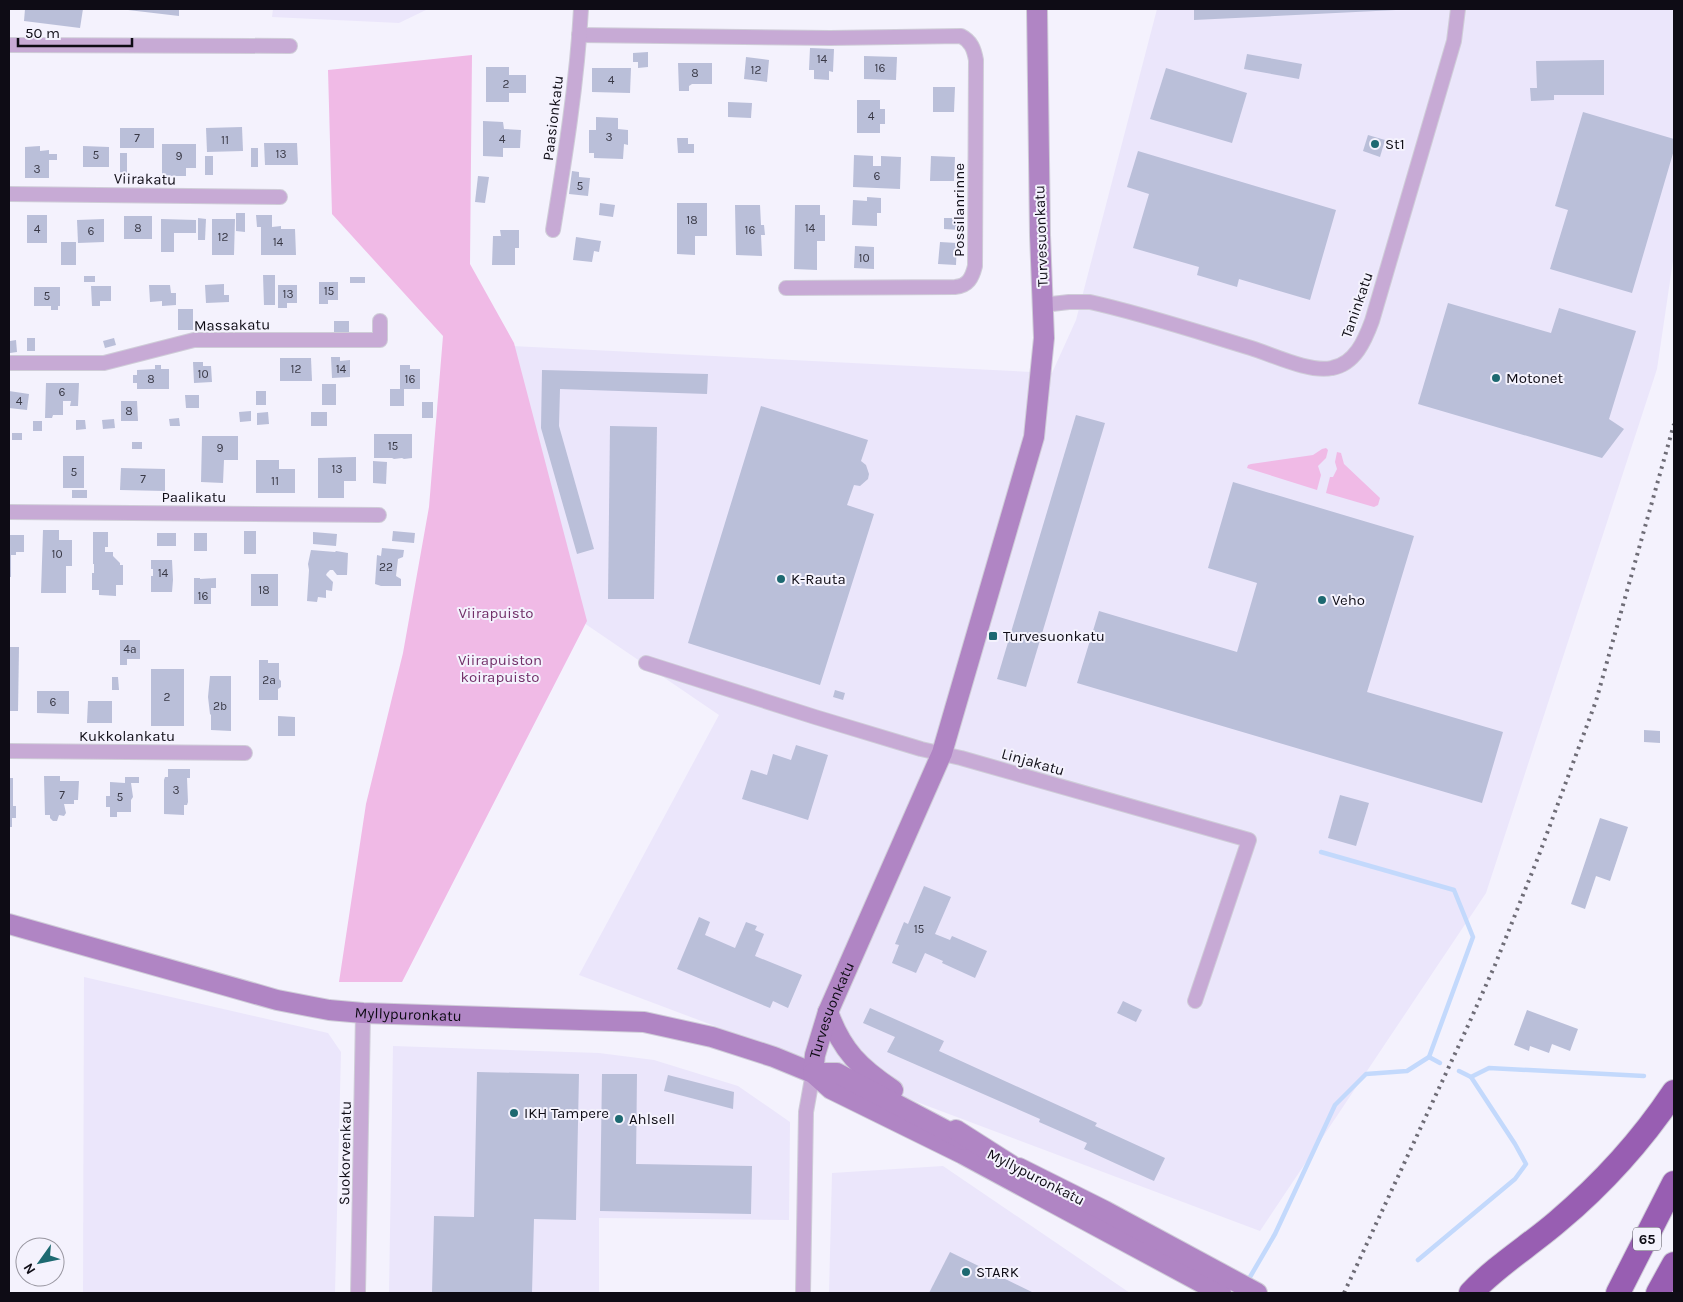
<svg xmlns="http://www.w3.org/2000/svg" width="1683" height="1302" font-family="Karla,sans-serif">
	<rect width="100%" height="100%" fill="#f4f2fd"/>
	<g fill="#ebe6fb">
		<polygon points="273,9 428,9 399,23 272,17"/>
		<polygon points="1157,9 1674,9 1674,254 1657,369 1486,893 1260,1231 579,975 719,715 584,623 512,346 1052,373 1076,320"/>
		<polygon points="84,977 328,1033 341,1052 335,1293 83,1293"/>
		<polygon points="393,1046 599,1053 654,1060 738,1086 790,1122 789,1220 599,1218 599,1293 389,1293"/>
		<polygon points="943,1166 1130,1293 829,1293 832,1173"/>
	</g>
	<g fill="#f0bae6">
		<polygon points="472,55 470,264 514,343 587,621 402,982 339,982 366,804 403,653 429,507 443,336 332,214 328,70"/>
		<polygon points="1326,448 1328,450 1326,458 1318,466 1321,475 1317,490 1247,468 1248,465 1251,464 1313,455 1322,449"/>
		<polygon points="1337,452 1341,453 1344,464 1380,498 1378,505 1374,507 1326,493 1330,477 1333,477 1337,469 1335,462"/>
	</g>
	<g fill="none" stroke-linecap="round" stroke-linejoin="round">
		<g stroke="#c3d9fc" stroke-width="4.5">
			<polyline points="1429,1057 1440,1063"/>
			<polyline points="1471,1077 1489,1068 1644,1076"/>
			<polyline points="1418,1260 1515,1179 1526,1164 1515,1144 1471,1077 1459,1071"/>
			<polyline points="1250,1277 1275,1234 1335,1105 1366,1074 1407,1071 1429,1057 1473,937 1454,890 1321,852"/>
		</g>
	</g>
	<g fill="#babfd9">
		<polygon points="25,9 83,9 80,28 24,21"/>
		<polygon points="129,9 179,9 179,16 128,10"/>
		<polygon points="1194,9 1396,9 1396,10 1194,20"/>
		<polygon points="810,48 834,49 833,72 829,71 829,80 814,79 814,70 809,70"/>
		<polygon points="648,52 648,67 638,68 638,62 633,62 633,53"/>
		<polygon points="1247,54 1302,64 1299,79 1244,69"/>
		<polygon points="864,56 897,57 896,80 864,79"/>
		<polygon points="746,57 769,60 767,82 744,79"/>
		<polygon points="1604,60 1604,95 1554,95 1554,100 1531,101 1530,88 1537,88 1536,61"/>
		<polygon points="678,63 712,63 712,84 692,84 689,86 689,91 679,91"/>
		<polygon points="486,67 509,67 509,75 526,75 526,93 509,93 509,102 486,102"/>
		<polygon points="592,68 631,68 630,93 592,92"/>
		<polygon points="1166,68 1247,93 1232,143 1150,119"/>
		<polygon points="933,87 955,87 954,112 933,112"/>
		<polygon points="857,100 880,100 880,109 885,109 885,124 880,124 880,133 857,133"/>
		<polygon points="728,102 752,103 751,118 728,117"/>
		<polygon points="1583,112 1674,139 1674,150 1632,293 1550,269 1568,210 1555,206"/>
		<polygon points="596,117 618,118 618,129 628,130 628,145 624,144 623,159 594,158 594,153 589,153 589,130 596,130"/>
		<polygon points="483,121 503,122 504,129 521,130 520,148 503,148 503,157 483,156"/>
		<polygon points="242,127 243,151 207,152 206,128"/>
		<rect x="120" y="128" width="34" height="20"/>
		<polygon points="1368,135 1385,140 1380,157 1363,151"/>
		<polygon points="677,138 688,138 688,144 694,144 694,153 678,153"/>
		<polygon points="264,143 297,143 298,165 265,165"/>
		<polygon points="162,144 196,144 196,168 186,168 186,176 162,176"/>
		<polygon points="40,146 40,151 49,150 49,154 57,154 57,160 49,160 49,178 25,178 25,147"/>
		<polygon points="83,146 109,147 109,167 83,167"/>
		<rect x="251" y="148" width="7" height="19"/>
		<polygon points="1138,151 1336,210 1310,300 1239,279 1237,287 1197,275 1199,267 1133,248 1149,194 1127,187"/>
		<rect x="120" y="153" width="7" height="20"/>
		<polygon points="854,155 873,156 873,166 881,166 881,156 901,157 900,189 853,187"/>
		<rect x="205" y="156" width="8" height="19"/>
		<polygon points="931,156 955,157 954,181 930,181"/>
		<polygon points="572,171 579,172 579,177 590,178 588,196 569,194"/>
		<polygon points="478,176 489,177 485,203 475,202"/>
		<polygon points="867,197 881,198 881,213 877,213 877,226 852,225 853,200 867,201"/>
		<polygon points="600,203 615,205 613,217 599,215"/>
		<polygon points="677,203 707,203 707,236 695,236 695,255 677,254"/>
		<polygon points="735,205 760,205 761,225 764,225 765,235 761,235 762,256 736,255"/>
		<polygon points="795,205 820,205 820,215 825,215 825,241 817,241 817,270 794,269"/>
		<polygon points="236,213 245,213 245,232 236,231"/>
		<rect x="27" y="215" width="20" height="28"/>
		<polygon points="256,215 272,215 272,227 281,226 281,229 295,229 296,255 261,255 261,227 257,227"/>
		<rect x="124" y="216" width="28" height="23"/>
		<polygon points="198,218 206,219 205,240 198,240"/>
		<polygon points="944,218 960,218 960,230 944,229"/>
		<polygon points="104,219 104,242 78,243 77,220"/>
		<polygon points="161,219 196,220 196,233 174,233 174,252 161,252"/>
		<polygon points="212,219 235,219 234,255 212,255"/>
		<polygon points="500,230 519,230 519,248 515,248 515,265 492,265 493,236 501,236"/>
		<polygon points="576,237 601,241 599,252 594,251 592,262 573,260"/>
		<rect x="61" y="242" width="15" height="23"/>
		<polygon points="940,242 957,243 956,265 938,264"/>
		<polygon points="855,246 874,247 874,269 854,268"/>
		<polygon points="263,275 275,275 275,305 264,305"/>
		<rect x="84" y="276" width="11" height="6"/>
		<rect x="350" y="277" width="15" height="6"/>
		<polygon points="319,282 338,282 338,300 328,300 328,304 319,304"/>
		<polygon points="224,284 224,295 229,295 229,302 206,303 205,285"/>
		<polygon points="149,285 170,285 171,293 176,293 176,305 162,306 162,301 150,302"/>
		<polygon points="278,285 297,285 297,303 287,303 287,308 278,308"/>
		<polygon points="91,286 111,286 111,301 100,301 100,306 92,306"/>
		<polygon points="34,287 60,287 60,306 58,306 58,310 51,310 51,306 34,306"/>
		<polygon points="1448,303 1551,333 1559,308 1636,331 1609,419 1624,429 1602,458 1418,404"/>
		<rect x="178" y="309" width="15" height="21"/>
		<rect x="334" y="321" width="15" height="11"/>
		<rect x="27" y="338" width="8" height="13"/>
		<polygon points="114,338 116,345 105,348 103,341"/>
		<polygon points="16,340 17,352 10,353 10,341"/>
		<polygon points="331,357 340,357 340,361 350,360 350,377 332,378"/>
		<polygon points="280,358 311,358 312,381 280,381"/>
		<polygon points="193,362 203,362 203,366 211,366 212,382 194,383"/>
		<polygon points="155,365 161,365 161,369 169,369 169,389 137,389 137,383 133,383 133,375 137,375 137,370 155,369"/>
		<polygon points="400,365 410,365 410,369 420,369 420,389 404,389 404,406 390,406 390,389 400,389"/>
		<polygon points="542,370 708,374 707,394 560,389 559,426 594,549 577,554 541,428"/>
		<polygon points="46,383 79,383 78,406 70,406 71,401 63,401 63,415 53,415 52,418 45,418"/>
		<rect x="322" y="384" width="14" height="21"/>
		<polygon points="9,391 29,394 27,410 9,408"/>
		<rect x="256" y="391" width="10" height="14"/>
		<polygon points="185,395 199,395 199,408 186,408"/>
		<polygon points="121,401 137,401 138,421 121,421"/>
		<rect x="422" y="402" width="11" height="16"/>
		<polygon points="761,406 868,440 861,461 866,465 869,474 868,479 860,486 854,485 847,505 874,514 820,685 688,643"/>
		<polygon points="251,411 251,421 240,422 239,412"/>
		<polygon points="268,412 269,424 257,425 257,413"/>
		<rect x="311" y="412" width="16" height="14"/>
		<polygon points="1076,415 1105,423 1026,687 997,679"/>
		<polygon points="179,418 180,426 170,426 169,419"/>
		<polygon points="114,419 115,428 103,429 102,420"/>
		<polygon points="76,420 85,420 86,429 76,430"/>
		<rect x="33" y="421" width="9" height="10"/>
		<polygon points="610,426 657,427 654,599 608,599"/>
		<rect x="12" y="433" width="10" height="7"/>
		<polygon points="374,434 412,434 412,458 404,459 402,458 394,459 392,458 374,458"/>
		<polygon points="202,436 238,436 238,460 224,460 223,483 201,482"/>
		<rect x="132" y="442" width="10" height="7"/>
		<rect x="63" y="456" width="21" height="32"/>
		<polygon points="356,457 356,481 344,481 344,498 318,498 318,458"/>
		<polygon points="256,460 279,460 279,469 295,469 295,493 256,493"/>
		<polygon points="373,461 387,462 386,484 373,483"/>
		<polygon points="121,468 165,469 165,491 120,490"/>
		<polygon points="1233,482 1414,536 1367,692 1503,732 1482,803 1077,683 1099,611 1237,652 1257,583 1208,568"/>
		<rect x="72" y="490" width="15" height="8"/>
		<polygon points="43,530 59,530 59,540 72,540 72,566 66,566 66,593 41,593"/>
		<rect x="244" y="531" width="12" height="23"/>
		<polygon points="393,531 415,533 414,543 392,541"/>
		<polygon points="93,532 108,532 108,547 105,547 105,552 113,552 113,556 120,563 120,565 123,565 123,585 116,585 116,596 99,595 99,590 92,590 92,573 94,573 94,564 93,564"/>
		<polygon points="313,532 337,534 336,546 313,544"/>
		<rect x="157" y="533" width="19" height="13"/>
		<rect x="194" y="533" width="13" height="18"/>
		<polygon points="9,535 24,535 24,552 16,552 16,555 11,555 11,577 9,577"/>
		<polygon points="382,548 404,550 403,557 398,559 396,576 401,579 401,586 381,586 375,584 377,555 381,556"/>
		<polygon points="311,550 335,552 336,551 348,553 347,575 337,575 333,570 330,570 327,573 326,575 333,582 332,591 326,590 326,598 318,597 317,602 307,601 309,570 308,564"/>
		<polygon points="151,560 172,560 173,580 172,592 151,592 151,576 153,576 153,569 151,569"/>
		<rect x="251" y="574" width="27" height="32"/>
		<polygon points="194,578 200,578 200,579 216,578 216,588 211,588 211,604 194,604"/>
		<polygon points="120,640 140,640 140,659 127,659 127,665 120,665"/>
		<polygon points="9,647 19,647 18,711 9,711"/>
		<polygon points="259,660 268,660 268,663 279,663 279,679 281,681 281,687 278,689 278,700 259,700"/>
		<rect x="151" y="669" width="33" height="57"/>
		<polygon points="210,676 231,676 231,731 211,730 211,715 210,714 208,697"/>
		<polygon points="112,677 118,677 119,690 112,690"/>
		<polygon points="835,690 845,693 843,700 833,697"/>
		<polygon points="37,691 69,691 69,714 37,713"/>
		<polygon points="88,701 112,701 112,723 87,723"/>
		<polygon points="278,716 295,717 295,736 278,736"/>
		<polygon points="1644,730 1660,731 1660,743 1644,742"/>
		<polygon points="796,745 828,755 808,820 742,799 751,770 767,775 773,754 791,760"/>
		<polygon points="168,769 190,769 190,778 187,778 188,802 187,805 184,805 184,815 164,814 164,780 165,777 168,777"/>
		<polygon points="44,776 60,776 60,781 79,781 78,800 74,800 74,804 64,804 66,813 64,816 59,815 57,821 53,821 50,818 50,815 45,815"/>
		<polygon points="125,777 139,777 139,783 131,783 133,797 131,800 131,812 117,812 117,817 110,817 110,807 106,807 106,796 110,796 110,782 125,783"/>
		<polygon points="9,778 13,778 13,806 16,806 16,818 12,818 12,827 9,827"/>
		<polygon points="1340,795 1369,803 1356,846 1328,838"/>
		<polygon points="1600,818 1628,827 1610,881 1596,876 1585,909 1571,904"/>
		<polygon points="924,886 951,897 935,934 950,940 952,936 987,951 975,978 942,963 943,961 925,953 916,973 892,963 899,945 895,944 904,922 908,924"/>
		<polygon points="699,917 710,922 705,935 735,948 746,922 757,926 755,930 764,934 755,956 802,975 788,1008 773,1001 770,1008 677,969"/>
		<polygon points="1123,1001 1142,1010 1136,1022 1117,1013"/>
		<polygon points="870,1008 944,1041 939,1051 1097,1123 1095,1126 1165,1158 1154,1181 1084,1149 1087,1143 1039,1122 1040,1119 887,1052 895,1037 863,1023"/>
		<polygon points="1527,1010 1578,1029 1570,1051 1552,1044 1549,1053 1530,1046 1529,1051 1514,1045"/>
		<polygon points="477,1072 579,1074 576,1220 534,1219 532,1293 432,1293 434,1216 474,1217"/>
		<polygon points="602,1074 637,1074 636,1164 752,1166 751,1214 600,1211"/>
		<polygon points="668,1075 734,1092 733,1109 664,1091"/>
		<polygon points="950,1252 1034,1293 929,1293"/>
	</g>
	<g fill="none" stroke-linecap="round" stroke-linejoin="round">
		<defs>
			<g id="minor">
				<path d="M579 35 830 38 961 36C971 41 974 49 976 60L975 266C972 278 968 286 955 287L786 288"/>
				<polyline points="9,45 290,46"/>
				<polyline points="9,194 280,197"/>
				<path d="M553 230C565 157 577 83 581 9"/>
				<path d="M1043 305 1069 302H1090C1144 314 1198 332 1251 348 1273 355 1310 373 1332 368 1355 364 1365 340 1372 321L1454 41 1458 9"/>
				<polyline points="9,363 104,363 194,340 380,340 380,321"/>
				<polyline points="9,512 379,515"/>
				<polyline points="646,663 815,717 921,749 961,758 1249,840 1195,1001"/>
				<polyline points="9,751 245,753"/>
				<polyline points="358,1293 363,1013"/>
				<polyline points="803,1293 806,1112 813,1073"/>
			</g>
			<g id="secondary">
				<path id="s1" d="M9 924 277 1000 329 1010 363 1013 644 1022 712 1037 774 1057 813 1073 831 1089 963 1154 1221 1293"/>
				<path d="M828 1012C842 1051 860 1068 893 1090"/>
				<path id="s2" d="M813 1073 815 1055 828 1012 942 753 1034 437 1044 338 1040 235 1037 9"/>
				<polyline points="813,1073 837,1073 964,1140"/>
				<polyline points="956,1130 1011,1165"/>
				<polyline points="1019,1168 1105,1211 1257,1293"/>
			</g>
			<g id="trunk">
				<path d="M1471 1293C1496 1266 1529 1246 1557 1222 1601 1185 1642 1140 1674 1092"/>
				<polyline points="1618,1293 1674,1183"/>
				<polyline points="1658,1293 1674,1264"/>
			</g>
		</defs>
		<use href="#minor" stroke="#cfcdd8" stroke-width="16"/>
		<use href="#secondary" stroke="#cfcdd8" stroke-width="22"/>
		<use href="#trunk" stroke="#cfcdd8" stroke-width="26"/>
		<use href="#minor" stroke="#c7aad5" stroke-width="14"/>
		<use href="#secondary" stroke="#b085c4" stroke-width="20"/>
		<use href="#trunk" stroke="#985eb2" stroke-width="24"/>
		<polyline stroke="#6e6c76" stroke-width="4" stroke-dasharray="2.5 5" stroke-linecap="butt" points="1344,1293 1466,1030 1495,965 1539,855 1596,701 1674,424"/>
	</g>
	<g fill="#1d6971" stroke="#f4f2fd" stroke-width="2">
		<circle cx="1375" cy="144" r="5"/>
		<circle cx="1496" cy="378" r="5"/>
		<circle cx="781" cy="579" r="5"/>
		<circle cx="1322" cy="600" r="5"/>
		<rect x="988" y="631" width="10" height="10" rx="2.5"/>
		<circle cx="514" cy="1113" r="5"/>
		<circle cx="619" cy="1119" r="5"/>
		<circle cx="966" cy="1272" r="5"/>
	</g>
	<g text-anchor="middle" dominant-baseline="central" stroke-width="4" stroke-linejoin="round" paint-order="stroke">
		<g font-size="12" fill="#393946">
			<text x="822" y="59">14</text>
			<text x="880" y="68">16</text>
			<text x="756" y="70">12</text>
			<text x="695" y="73">8</text>
			<text x="611" y="80">4</text>
			<text x="506" y="84">2</text>
			<text x="871" y="116">4</text>
			<text x="609" y="137">3</text>
			<text x="137" y="138">7</text>
			<text x="502" y="139">4</text>
			<text x="225" y="140">11</text>
			<text x="281" y="154">13</text>
			<text x="96" y="155">5</text>
			<text x="179" y="156">9</text>
			<text x="37" y="169">3</text>
			<text x="877" y="176">6</text>
			<text x="580" y="186">5</text>
			<text x="692" y="220">18</text>
			<text x="138" y="228">8</text>
			<text x="810" y="228">14</text>
			<text x="37" y="229">4</text>
			<text x="750" y="230">16</text>
			<text x="91" y="231">6</text>
			<text x="223" y="237">12</text>
			<text x="278" y="242">14</text>
			<text x="864" y="258">10</text>
			<text x="329" y="291">15</text>
			<text x="288" y="294">13</text>
			<text x="47" y="296">5</text>
			<text x="296" y="369">12</text>
			<text x="341" y="369">14</text>
			<text x="203" y="374">10</text>
			<text x="151" y="379">8</text>
			<text x="410" y="379">16</text>
			<text x="62" y="392">6</text>
			<text x="19" y="401">4</text>
			<text x="129" y="411">8</text>
			<text x="393" y="446">15</text>
			<text x="220" y="448">9</text>
			<text x="337" y="469">13</text>
			<text x="74" y="472">5</text>
			<text x="143" y="479">7</text>
			<text x="275" y="481">11</text>
			<text x="57" y="554">10</text>
			<text x="386" y="567">22</text>
			<text x="163" y="573">14</text>
			<text x="264" y="590">18</text>
			<text x="203" y="596">16</text>
			<text x="130" y="649">4a</text>
			<text x="269" y="680">2a</text>
			<text x="167" y="697">2</text>
			<text x="53" y="702">6</text>
			<text x="220" y="706">2b</text>
			<text x="176" y="790">3</text>
			<text x="62" y="795">7</text>
			<text x="120" y="797">5</text>
			<text x="919" y="929">15</text>
		</g>
		<rect fill="#f4f2fd" stroke="#53515b" stroke-width="1" x="1633" y="1227.5" width="28" height="23" rx="4"/>
		<g font-size="14" font-weight="bold" fill="#0e0c15">
			<text x="1647" y="1239">65</text>
		</g>
		<g font-size="15" fill="#0e0c15" stroke="#f4f2fd">
			<text transform="translate(553 118) rotate(-83)">Paasionkatu</text>
			<text transform="translate(145 179) rotate(1)">Viirakatu</text>
			<text transform="translate(959 210) rotate(-90)">Possilanrinne</text>
			<text transform="translate(1041 236) rotate(-92)">Turvesuonkatu</text>
			<text transform="translate(1357 305) rotate(-71)">Taninkatu</text>
			<text transform="translate(232 325) rotate(-1)">Massakatu</text>
			<text x="194" y="497">Paalikatu</text>
			<text x="127" y="736">Kukkolankatu</text>
			<text transform="translate(1033 762) rotate(16)">Linjakatu</text>
			<text stroke="none"><textPath href="#s2" startOffset="66">Turvesuonkatu</textPath></text>
			<text stroke="none"><textPath href="#s1" startOffset="411">Myllypuronkatu</textPath></text>
			<text transform="translate(345 1153) rotate(-89)">Suokorvenkatu</text>
			<text transform="translate(1036 1177) rotate(27)">Myllypuronkatu</text>
		</g>
		<g font-size="15" fill="#0e0c15" stroke="#f4f2fd" text-anchor="start">
			<text x="1385" y="144">St1</text>
			<text x="1506" y="378">Motonet</text>
			<text x="791" y="579">K-Rauta</text>
			<text x="1332" y="600">Veho</text>
			<text x="1003" y="636">Turvesuonkatu</text>
			<text x="524" y="1113">IKH Tampere</text>
			<text x="629" y="1119">Ahlsell</text>
			<text x="976" y="1272">STARK</text>
		</g>
		<g font-size="15" fill="#723069" stroke="#f4f2fd">
			<text x="496" y="613">Viirapuisto</text>
			<text x="500" y="660">Viirapuiston<tspan x="500" dy="17">koirapuisto</tspan></text>
		</g>
	</g>
	<rect width="1683" height="1302" fill="none" stroke="#0e0c15" stroke-width="20"/>
	<g transform="translate(40 1262) rotate(237)"><circle r="24" fill="#f4f2fd" stroke="#9896a0"/>
	<path d="M0-4L9 19L0 12L-9 19Z" fill="#1d6971"/>
	<text y="-8" font-size="14" font-weight="bold" text-anchor="middle" fill="#0e0c15">N</text>
	</g>
	<path d="M18 38v8h114v-8" fill="none" stroke="#0e0c15" stroke-width="2.5"/>
	<text x="25" y="38" font-size="15" fill="#0e0c15" stroke="#f4f2fd" stroke-width="4" paint-order="stroke">50 m</text>
</svg>
